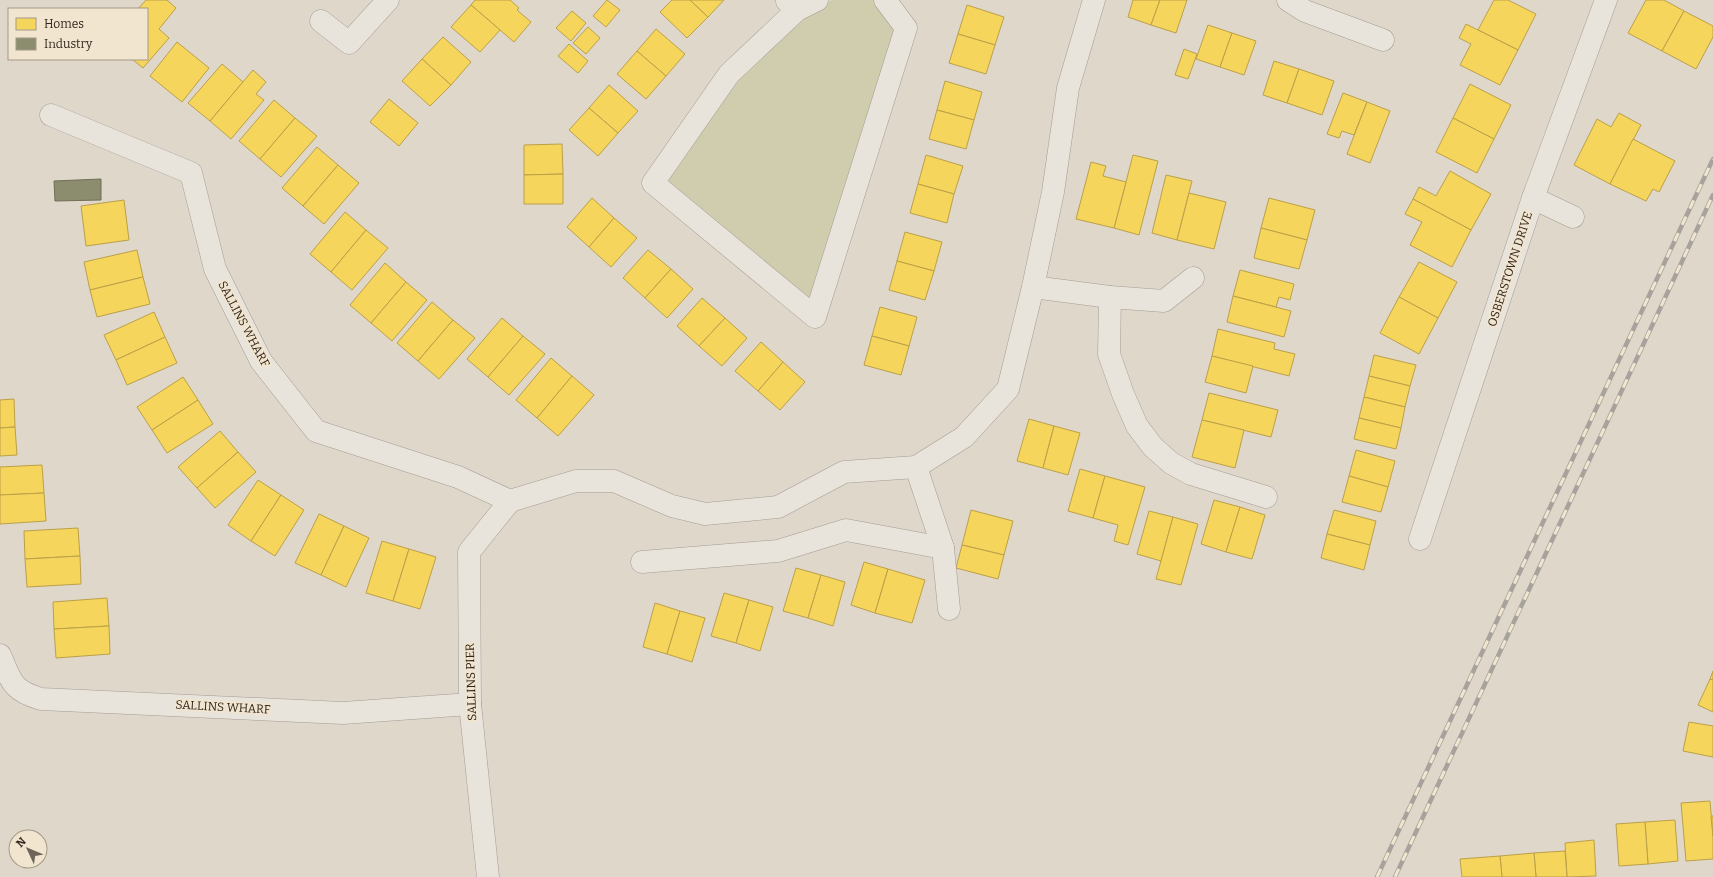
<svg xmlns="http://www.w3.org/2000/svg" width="1713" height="877" font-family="Bitter,serif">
	<rect width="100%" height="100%" fill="#dfd7ca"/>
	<polygon fill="#d0cdae" points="832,0 885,0 905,34 813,309 660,179 753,63 793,19"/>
	<g fill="#f6d55c" stroke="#bba049">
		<polygon points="146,0 167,0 176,8 159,29 169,38 143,68 132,59 147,59 147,9 138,9"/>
		<polygon points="475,0 510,0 519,8 517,10 531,22 514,42 471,5"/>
		<polygon points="607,0 620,10 606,27 593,16"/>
		<polygon points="672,0 690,0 708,17 687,38 660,12"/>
		<polygon points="690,0 724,0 708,17"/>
		<polygon points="1133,0 1160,0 1151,25 1128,17"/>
		<polygon points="1160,0 1187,0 1176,33 1151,25"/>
		<polygon points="1494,0 1508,0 1536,14 1518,50 1478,30"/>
		<polygon points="1646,0 1664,0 1684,11 1662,51 1628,33"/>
		<polygon points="471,5 500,30 480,52 451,27"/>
		<polygon points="967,5 1004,17 995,45 958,34"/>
		<polygon points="572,11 586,23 571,41 556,28"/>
		<polygon points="1684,11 1713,26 1713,37 1696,69 1662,51"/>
		<polygon points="1466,24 1518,50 1500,85 1460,65 1471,44 1459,38"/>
		<polygon points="1208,25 1232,33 1220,67 1196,59"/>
		<polygon points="588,27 600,38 586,54 573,43"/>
		<polygon points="656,29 685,54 666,76 637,51"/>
		<polygon points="1232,33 1256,41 1244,75 1220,67"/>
		<polygon points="958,34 995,45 986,74 949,63"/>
		<polygon points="443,37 471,62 451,85 422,59"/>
		<polygon points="177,42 209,68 182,102 150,76"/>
		<polygon points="569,44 588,61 578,73 558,56"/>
		<polygon points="1184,49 1197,54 1188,79 1175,75"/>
		<polygon points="637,51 666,76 646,99 617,74"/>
		<polygon points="422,59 451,85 430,106 402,81"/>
		<polygon points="1274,61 1299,69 1287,103 1263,95"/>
		<polygon points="222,64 243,82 210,121 188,103"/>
		<polygon points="1299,69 1334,81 1322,115 1287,103"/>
		<polygon points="253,70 266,82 256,94 264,100 231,139 210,121"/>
		<polygon points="945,81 982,92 974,120 937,110"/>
		<polygon points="1470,84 1511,105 1494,139 1453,118"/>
		<polygon points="609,85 638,111 618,133 589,108"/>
		<polygon points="1343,93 1367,102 1354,135 1342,131 1339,138 1327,134"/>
		<polygon points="389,99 418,123 399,146 370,122"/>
		<polygon points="274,100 295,118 260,159 239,141"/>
		<polygon points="1367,102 1390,111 1370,163 1347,154"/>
		<polygon points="589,108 618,133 598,156 569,130"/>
		<polygon points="937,110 974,120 966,149 929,139"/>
		<polygon points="1619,113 1641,125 1610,184 1574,165 1597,119 1611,127"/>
		<polygon points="295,118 317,136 281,177 260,159"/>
		<polygon points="1453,118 1494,139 1477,173 1436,152"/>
		<polygon points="1633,139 1675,161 1659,192 1653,189 1646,201 1610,184"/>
		<polygon points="562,144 563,174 524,175 524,145"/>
		<polygon points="317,147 338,165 303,206 282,188"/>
		<polygon points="926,155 963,166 954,194 918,184"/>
		<polygon points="1133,155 1158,161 1139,235 1114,228"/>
		<polygon points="1091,162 1106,166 1103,176 1126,182 1114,228 1076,219"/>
		<polygon points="338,165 359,183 324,224 303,206"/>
		<polygon points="1450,171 1491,194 1471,230 1413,199 1419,187 1436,196"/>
		<polygon points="563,174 563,204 524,204 524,175"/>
		<polygon points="1166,175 1192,181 1177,240 1152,233"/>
		<polygon points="918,184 954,194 947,223 910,213"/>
		<polygon points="1189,193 1226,202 1214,249 1177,240"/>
		<polygon points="592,198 614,218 589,247 567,227"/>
		<polygon points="1269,198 1315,210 1307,240 1261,228"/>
		<polygon points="1413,199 1471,230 1452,267 1410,245 1422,222 1405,214"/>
		<polygon points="124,200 129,240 86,246 81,206"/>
		<polygon points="345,212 366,230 331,272 310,254"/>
		<polygon points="614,218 637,238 611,267 589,247"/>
		<polygon points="1261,228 1307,240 1299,269 1254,258"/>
		<polygon points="366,230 388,248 352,290 331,272"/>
		<polygon points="905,232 942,242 934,271 897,261"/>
		<polygon points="137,250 143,277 90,290 84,262"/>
		<polygon points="648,250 671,269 645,298 623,278"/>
		<polygon points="897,261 934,271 925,300 889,290"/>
		<polygon points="1419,262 1457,282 1438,318 1399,297"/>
		<polygon points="385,263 406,282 371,323 350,305"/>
		<polygon points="671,269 693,289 667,318 645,298"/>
		<polygon points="1240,270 1294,284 1290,300 1279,297 1276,307 1233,296"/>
		<polygon points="143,277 150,304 97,317 90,290"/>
		<polygon points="406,282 427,300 392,341 371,323"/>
		<polygon points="1233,296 1291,311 1284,337 1227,322"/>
		<polygon points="1399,297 1438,318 1419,354 1380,333"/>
		<polygon points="702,298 725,318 699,346 677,326"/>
		<polygon points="432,302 453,320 418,361 397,343"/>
		<polygon points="880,307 917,317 909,346 872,336"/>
		<polygon points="154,312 165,337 116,360 104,335"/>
		<polygon points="502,318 523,336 488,377 467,359"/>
		<polygon points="725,318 747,338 722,366 699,346"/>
		<polygon points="453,320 475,338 439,379 418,361"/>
		<polygon points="1218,329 1275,343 1274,349 1295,354 1289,376 1212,356"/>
		<polygon points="523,336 545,354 509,395 488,377"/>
		<polygon points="872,336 909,346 901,375 864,365"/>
		<polygon points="165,337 177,363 127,385 116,360"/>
		<polygon points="761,342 783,362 758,391 735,371"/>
		<polygon points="1374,355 1416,365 1410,386 1369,376"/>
		<polygon points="1212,356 1253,366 1246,393 1205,382"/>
		<polygon points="551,358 572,376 537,418 516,400"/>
		<polygon points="783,362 805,382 780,410 758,391"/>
		<polygon points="572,376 594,395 558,436 537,418"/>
		<polygon points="1369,376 1410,386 1405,407 1364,397"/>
		<polygon points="183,377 198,400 152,430 137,407"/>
		<polygon points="1209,393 1278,410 1271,437 1202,420"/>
		<polygon points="1364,397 1405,407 1401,428 1359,418"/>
		<polygon points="14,399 15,427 0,428 0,400"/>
		<polygon points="198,400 213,424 167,453 152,430"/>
		<polygon points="1359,418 1401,428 1396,449 1354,439"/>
		<polygon points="1029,419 1054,426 1043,468 1017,461"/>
		<polygon points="1202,420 1244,430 1235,468 1192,457"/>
		<polygon points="1054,426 1080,433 1068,475 1043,468"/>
		<polygon points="15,427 17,455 0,456 0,428"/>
		<polygon points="220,431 238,452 197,488 178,467"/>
		<polygon points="1356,450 1395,461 1388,487 1349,476"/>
		<polygon points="238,452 256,472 215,508 197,488"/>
		<polygon points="42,465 44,493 0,495 0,467"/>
		<polygon points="1080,469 1105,476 1093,518 1068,511"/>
		<polygon points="1105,476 1145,487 1128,545 1114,541 1118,525 1093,518"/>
		<polygon points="1349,476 1388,487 1381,512 1342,502"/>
		<polygon points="258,480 281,495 251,541 228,525"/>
		<polygon points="44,493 46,521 0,524 0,495"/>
		<polygon points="281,495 304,510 275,556 251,541"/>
		<polygon points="1214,500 1240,507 1226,552 1201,544"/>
		<polygon points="1240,507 1265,515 1252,559 1226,552"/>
		<polygon points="971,510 1013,521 1004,555 962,545"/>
		<polygon points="1334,510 1376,521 1370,545 1327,534"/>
		<polygon points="1149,511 1173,517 1161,561 1137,554"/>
		<polygon points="319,514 344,526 321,575 295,563"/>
		<polygon points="1173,517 1198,524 1181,585 1156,579"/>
		<polygon points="344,526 369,538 346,587 321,575"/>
		<polygon points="78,528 80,556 25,559 24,531"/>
		<polygon points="1327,534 1370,545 1364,570 1321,558"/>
		<polygon points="382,541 409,549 393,601 366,593"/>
		<polygon points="962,545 1004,555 998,579 956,568"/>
		<polygon points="409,549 436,557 420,609 393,601"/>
		<polygon points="80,556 81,584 27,587 25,559"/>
		<polygon points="864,562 888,569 875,613 851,605"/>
		<polygon points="796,568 821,575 808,618 783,611"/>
		<polygon points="888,569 925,580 912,623 875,613"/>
		<polygon points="821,575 845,582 833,626 808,618"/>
		<polygon points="724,593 749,600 736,643 711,636"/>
		<polygon points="107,598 109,626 54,629 53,602"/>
		<polygon points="749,600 773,607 760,651 736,643"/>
		<polygon points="655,603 680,611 667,654 643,647"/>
		<polygon points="680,611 705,618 692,662 667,654"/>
		<polygon points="109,626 110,654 56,658 54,629"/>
		<polygon points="1713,671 1713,680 1710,679"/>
		<polygon points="1710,679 1713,680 1713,712 1698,705"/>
		<polygon points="1689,722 1713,726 1713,757 1683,751"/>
		<polygon points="1710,801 1713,836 1713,859 1686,861 1681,803"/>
		<polygon points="1711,816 1713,816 1713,836"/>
		<polygon points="1675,820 1678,861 1648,864 1645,822"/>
		<polygon points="1645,822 1648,864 1619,866 1616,824"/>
		<polygon points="1594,840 1596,876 1567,877 1565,843"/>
		<polygon points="1565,851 1567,877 1536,877 1534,853"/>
		<polygon points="1534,853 1536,877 1502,877 1500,856"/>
		<polygon points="1500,856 1502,877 1462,877 1460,859"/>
	</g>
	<polygon fill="#8c8c6e" stroke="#716d56" points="101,179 101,200 55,201 54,181"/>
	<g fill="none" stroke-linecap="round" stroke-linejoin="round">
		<defs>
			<g id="minor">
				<polyline points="1288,0 1305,11 1383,40"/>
				<polyline points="787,1 797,10 817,0"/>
				<polyline points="797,10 729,74 653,183 815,317 906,28 885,0"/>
				<polyline points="321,21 349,43 388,0"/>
				<polyline points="51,115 191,173 215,269 261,361 316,431 458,477 510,501"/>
				<polyline points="1533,198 1573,217"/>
				<polyline points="1033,287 1110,297 1164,301 1193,278"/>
				<polyline points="1110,297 1109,354 1123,394 1137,426 1153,447 1171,463 1191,474 1266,497"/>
				<polyline points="916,467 943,548 949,609"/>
				<polyline points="510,501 576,481 614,481 672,506 705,514 778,507 844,472 916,467 964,437 1008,389 1033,287 1053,192 1068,88 1094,0"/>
				<polyline points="1420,539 1533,198 1606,0"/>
				<polyline points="642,562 778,551 846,530 943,548"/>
				<path d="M0 655C12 682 11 690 41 699L343 713 470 704"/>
				<polyline points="488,877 470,704 469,552 510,501"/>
			</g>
		</defs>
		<use href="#minor" stroke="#a49d94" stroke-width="23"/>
		<use href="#minor" stroke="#e8e3db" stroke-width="22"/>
		<defs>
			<g id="rail">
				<polyline points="1377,877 1713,159"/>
				<polyline points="1395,877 1713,195"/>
			</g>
		</defs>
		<use href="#rail" stroke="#a7a29b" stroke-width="4.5"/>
		<use href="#rail" stroke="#f1e5d0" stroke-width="3" stroke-dasharray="9" stroke-linecap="butt"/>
	</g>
	<g text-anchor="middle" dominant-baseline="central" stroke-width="4" stroke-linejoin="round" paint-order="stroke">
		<g font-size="12" fill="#31261d" stroke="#f1e5d0">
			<text transform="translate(1510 269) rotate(-72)">OSBERSTOWN DRIVE</text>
			<text transform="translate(244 324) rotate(62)">SALLINS WHARF</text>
			<text transform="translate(471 682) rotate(-92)">SALLINS PIER</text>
			<text transform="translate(223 707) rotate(3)">SALLINS WHARF</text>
		</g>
	</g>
	<rect x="8" y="8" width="140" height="52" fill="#f1e5d0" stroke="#a49988"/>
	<rect x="16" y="18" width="20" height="12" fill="#f6d55c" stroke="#a49988"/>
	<text x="44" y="28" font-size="12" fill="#31261d">Homes</text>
	<rect x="16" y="38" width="20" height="12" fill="#8c8c6e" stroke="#a49988"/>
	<text x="44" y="48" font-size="12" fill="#31261d">Industry</text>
	<g transform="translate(28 849) rotate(314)"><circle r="19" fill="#f1e5d0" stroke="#a49988"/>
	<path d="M0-3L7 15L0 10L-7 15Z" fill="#6e645a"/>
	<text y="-6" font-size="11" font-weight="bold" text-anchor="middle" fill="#31261d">N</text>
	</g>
</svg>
